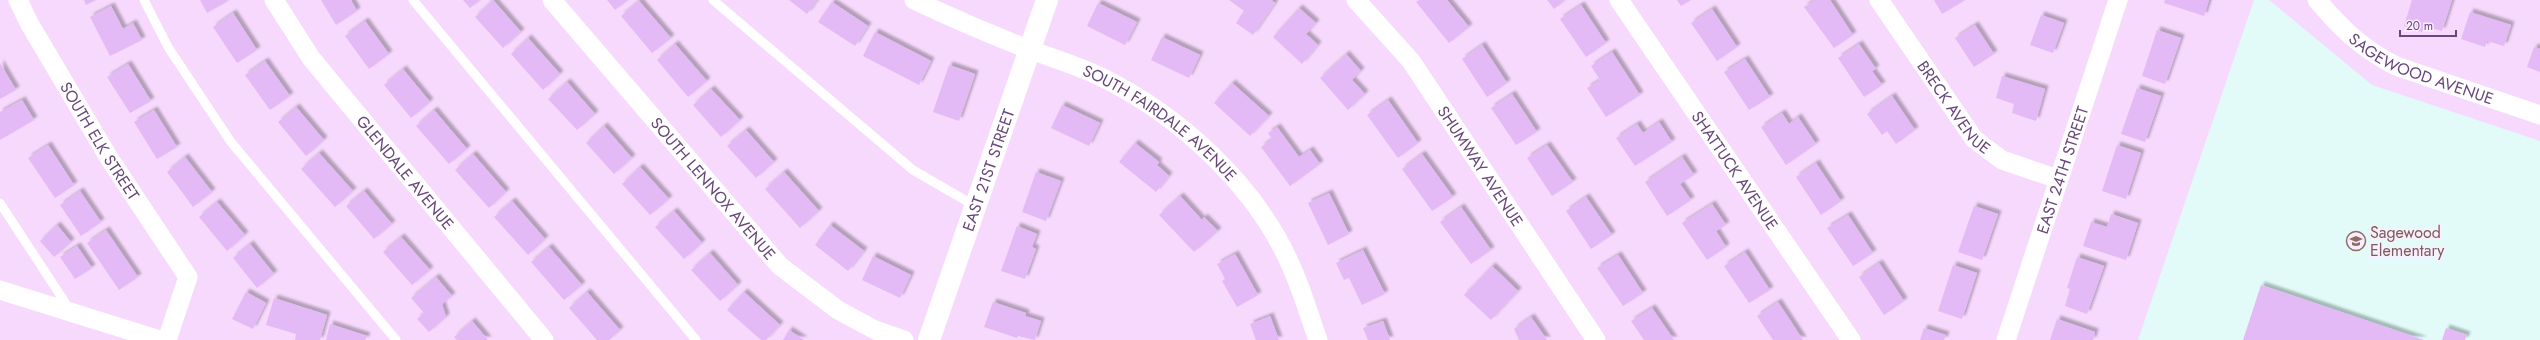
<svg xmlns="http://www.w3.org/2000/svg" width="2540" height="340" font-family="Jost,sans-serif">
	<defs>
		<filter id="shadow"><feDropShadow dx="3.5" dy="-3.5" stdDeviation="1" flood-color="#0004"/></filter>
	</defs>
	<rect width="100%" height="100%" fill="#fbe5fe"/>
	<rect fill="#f6d9fc" x="0" y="0" width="2540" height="340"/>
	<polygon fill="#e2fbf9" points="2254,0 2269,0 2372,85 2540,141 2540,340 2138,340"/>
	<g fill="#e3baf6" filter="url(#shadow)">
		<polygon points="84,0 96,0 86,5"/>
		<polygon points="200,0 227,0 228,1 207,13"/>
		<polygon points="321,0 351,0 357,11 336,25"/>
		<polygon points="463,0 480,0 470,8"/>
		<polygon points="493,0 521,32 503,48 475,17"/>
		<polygon points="607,0 628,0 615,10"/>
		<polygon points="789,0 817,0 807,14"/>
		<polygon points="1229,0 1271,0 1275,3 1253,35 1236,23 1244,11"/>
		<polygon points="1419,0 1447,0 1469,27 1449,43 1416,2"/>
		<polygon points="1547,0 1565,0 1554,9"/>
		<polygon points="1677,0 1691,0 1681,6"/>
		<polygon points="1815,0 1830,0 1853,35 1834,48 1804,7"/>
		<polygon points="1934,0 1965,0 1942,14"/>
		<polygon points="2165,0 2209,0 2204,16 2164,3"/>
		<polygon points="2412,0 2452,0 2442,31 2424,26 2422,32 2404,26"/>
		<polygon points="639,1 671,38 652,53 621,16"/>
		<polygon points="832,2 868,26 855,46 818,22"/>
		<polygon points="1098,3 1137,22 1125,45 1087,26"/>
		<polygon points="1581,5 1606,43 1586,57 1560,19"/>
		<polygon points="111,6 123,29 133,23 142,40 110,56 90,17"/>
		<polygon points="1299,8 1316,23 1306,34 1318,45 1302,64 1273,37"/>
		<polygon points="1712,9 1737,47 1717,61 1691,23"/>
		<polygon points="2470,12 2511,25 2504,46 2487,41 2485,47 2461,39"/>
		<polygon points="233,13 257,50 237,63 213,27"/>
		<polygon points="2041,15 2064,23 2053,53 2030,45"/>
		<polygon points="365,21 389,54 369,69 345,36"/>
		<polygon points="1975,25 1994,54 1974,67 1955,38"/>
		<polygon points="2157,30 2181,38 2165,84 2142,76"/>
		<polygon points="875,32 931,61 919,85 863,56"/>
		<polygon points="1162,37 1200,55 1189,78 1151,60"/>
		<polygon points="528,38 560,74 543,90 511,54"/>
		<polygon points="675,44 707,81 688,97 657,60"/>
		<polygon points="1859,44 1876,69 1872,71 1882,85 1864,97 1838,58"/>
		<polygon points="1482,45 1507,83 1487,97 1462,59"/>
		<polygon points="2534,47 2540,49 2540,72 2527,67"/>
		<polygon points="1612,52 1640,95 1606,117 1587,88 1600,80 1591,66"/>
		<polygon points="1346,54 1361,71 1352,80 1365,94 1348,110 1320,78"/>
		<polygon points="1745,59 1770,97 1749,110 1724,72"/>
		<polygon points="265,61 290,96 270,110 245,75"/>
		<polygon points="0,63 16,90 0,99"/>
		<polygon points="128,64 151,101 130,113 107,77"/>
		<polygon points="949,65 975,74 959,121 933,112"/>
		<polygon points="403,69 430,102 411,118 384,85"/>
		<polygon points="2002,76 2045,89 2036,121 2012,113 2014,104 1996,98"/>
		<polygon points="567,82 595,114 577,130 548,99"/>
		<polygon points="1232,83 1269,116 1250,136 1214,103"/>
		<polygon points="2137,88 2161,96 2145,142 2121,134"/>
		<polygon points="711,89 740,120 721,137 693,105"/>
		<polygon points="1512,94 1537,132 1516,145 1491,108"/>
		<polygon points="1892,96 1915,130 1896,144 1887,131 1882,135 1867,114"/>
		<polygon points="22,100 34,120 0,140 0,112"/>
		<polygon points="1388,100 1418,143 1398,158 1367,115"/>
		<polygon points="1062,105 1100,123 1089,146 1051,128"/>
		<polygon points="296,107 324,140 306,156 278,122"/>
		<polygon points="154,110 177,147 157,159 134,122"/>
		<polygon points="434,110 467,149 449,164 416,126"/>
		<polygon points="1782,113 1789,124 1798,117 1816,144 1786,165 1761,127"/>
		<polygon points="1659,122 1672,142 1635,166 1616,138 1637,124 1643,133"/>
		<polygon points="604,126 632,158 614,174 586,143"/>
		<polygon points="1277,127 1299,157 1310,150 1320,164 1290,186 1261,147 1272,139 1268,133"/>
		<polygon points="746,130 774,162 756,178 727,146"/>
		<polygon points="1135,143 1159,162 1157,165 1169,176 1156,192 1119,162"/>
		<polygon points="48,145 74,185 55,198 28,158"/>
		<polygon points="1547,145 1573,182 1552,196 1527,158"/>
		<polygon points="2117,145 2141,153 2126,199 2102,191"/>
		<polygon points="319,153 353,191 335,207 301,169"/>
		<polygon points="473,154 506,192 489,208 455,170"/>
		<polygon points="1422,154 1453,197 1432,211 1402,169"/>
		<polygon points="185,157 212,192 193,207 167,172"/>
		<polygon points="1682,157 1694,175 1680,184 1691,200 1667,216 1645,182"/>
		<polygon points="1816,163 1841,201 1821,215 1796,177"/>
		<polygon points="640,167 669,199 650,215 622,184"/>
		<polygon points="784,172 819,211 800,228 765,189"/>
		<polygon points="1036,172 1061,181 1046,221 1022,212"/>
		<polygon points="80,191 101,222 81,236 60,205"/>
		<polygon points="364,191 392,224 374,239 346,206"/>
		<polygon points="1329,193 1349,234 1328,245 1308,203"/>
		<polygon points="1180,196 1202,220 1204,217 1218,231 1194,252 1159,215"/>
		<polygon points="1586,197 1612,235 1591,249 1566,211"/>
		<polygon points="512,201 545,239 528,255 494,217"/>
		<polygon points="217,202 245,235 227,251 199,217"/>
		<polygon points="1712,204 1726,225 1716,231 1726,247 1707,260 1682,223"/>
		<polygon points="1974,206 1998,214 1982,260 1958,252"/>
		<polygon points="1461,207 1491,250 1471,264 1440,222"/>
		<polygon points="674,211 702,243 684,259 655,227"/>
		<polygon points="2111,214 2138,223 2126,260 2083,246 2091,222 2107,227"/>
		<polygon points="1848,215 1873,253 1853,266 1827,228"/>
		<polygon points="57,225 71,242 54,257 40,241"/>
		<polygon points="830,225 864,251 848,271 815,245"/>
		<polygon points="1017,226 1037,234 1032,247 1036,249 1025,279 1001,271"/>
		<polygon points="106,230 138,277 119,290 87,243"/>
		<polygon points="401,237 430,270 412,285 383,252"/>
		<polygon points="250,244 274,274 257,288 233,258"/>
		<polygon points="77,246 92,268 75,279 60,257"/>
		<polygon points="549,247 582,285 564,300 531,262"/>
		<polygon points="1363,250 1385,294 1362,305 1349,278 1344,280 1336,263"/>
		<polygon points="1745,252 1770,290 1749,303 1724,266"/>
		<polygon points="710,253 738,285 720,301 691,270"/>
		<polygon points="1235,254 1258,295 1237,307 1222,281 1225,279 1217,264"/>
		<polygon points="1618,255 1643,293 1623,306 1597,268"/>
		<polygon points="873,256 911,275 900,298 862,280"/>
		<polygon points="2077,257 2104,266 2087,314 2065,306 2070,289 2067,288"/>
		<polygon points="1879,263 1904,301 1884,315 1859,277"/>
		<polygon points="1953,265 1977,273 1962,319 1938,311"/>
		<polygon points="1492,266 1518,291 1491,320 1464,295"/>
		<polygon points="436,277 452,296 442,304 446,317 429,332 417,319 424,313 411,298"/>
		<polygon points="2261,285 2424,340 2243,340"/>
		<polygon points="246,292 266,303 253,329 232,319"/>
		<polygon points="587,292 620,330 609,340 597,340 569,308"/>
		<polygon points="744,292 780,325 766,340 761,340 727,310"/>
		<polygon points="274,298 327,315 320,340 295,340 296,334 266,325"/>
		<polygon points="993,302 1026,313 1025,316 1041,321 1035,340 1018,336 1017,338 984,327"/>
		<polygon points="1778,302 1803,340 1773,340 1757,316"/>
		<polygon points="1652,308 1674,340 1644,340 1631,321"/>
		<polygon points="1270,316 1279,340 1256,340 1250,324"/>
		<polygon points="1531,317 1547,340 1519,340 1514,329"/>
		<polygon points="2057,319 2095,332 2093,340 2050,340"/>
		<polygon points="472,321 488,340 457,340 454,337"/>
		<polygon points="1383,321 1390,340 1368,340 1363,328"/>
		<polygon points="330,324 367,336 365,340 326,340"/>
		<polygon points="1924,328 1946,335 1944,340 1920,340"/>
		<polygon points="2446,328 2467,335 2465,340 2442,340"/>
		<polygon points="789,330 804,340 783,340"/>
	</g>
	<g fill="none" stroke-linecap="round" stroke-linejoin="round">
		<g stroke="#fff" stroke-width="9">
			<polyline points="144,0 168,47 231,142 396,340"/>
			<polyline points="413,0 696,340"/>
			<polyline points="713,0 913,170 975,206"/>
			<polyline points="0,203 70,310"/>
		</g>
		<g stroke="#fff" stroke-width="19">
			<path id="s1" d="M18 0 29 23 109 158 188 277 167 340"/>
			<path id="s2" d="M274 0 311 58 544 340"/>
			<path id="s3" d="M552 0 780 266 838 310 875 330 904 340"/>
			<path id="s4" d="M914 0C952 18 989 34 1028 49 1052 58 1076 65 1099 76 1178 114 1256 185 1291 266 1302 290 1309 315 1318 340"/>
			<path id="s5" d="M1356 0 1411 61 1596 340"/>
			<path id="s6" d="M1619 0 1851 340"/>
			<path id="s7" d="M1879 0 1974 139 2002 160 2058 179"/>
			<path id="s8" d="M2317 0C2342 29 2361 48 2396 66L2540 115"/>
			<polyline points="0,290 160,340"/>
			<path id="s9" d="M2006 340 2118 0"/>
		</g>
		<path stroke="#fff" stroke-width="22" id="s10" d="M929 340 1047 0"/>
	</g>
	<defs>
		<symbol id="school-ring" viewBox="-11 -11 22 22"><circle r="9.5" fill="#fdedff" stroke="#8d6e63" stroke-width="1.5"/><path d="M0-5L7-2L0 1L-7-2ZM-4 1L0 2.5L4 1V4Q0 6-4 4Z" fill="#8d6e63"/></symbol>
	</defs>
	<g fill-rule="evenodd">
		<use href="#school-ring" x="2345" y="230" width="22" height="22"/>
	</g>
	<g text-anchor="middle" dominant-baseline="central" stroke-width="3" stroke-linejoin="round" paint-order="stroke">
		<g font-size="16" fill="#68477a" stroke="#fdedff">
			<text stroke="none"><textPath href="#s8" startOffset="128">SAGEWOOD AVENUE</textPath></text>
			<text stroke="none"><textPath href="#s7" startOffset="131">BRECK AVENUE</textPath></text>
			<text stroke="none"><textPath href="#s4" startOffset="277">SOUTH FAIRDALE AVENUE</textPath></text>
			<text stroke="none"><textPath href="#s1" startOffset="163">SOUTH ELK STREET</textPath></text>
			<text stroke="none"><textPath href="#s5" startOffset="208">SHUMWAY AVENUE</textPath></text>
			<text stroke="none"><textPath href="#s10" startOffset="180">EAST 21ST STREET</textPath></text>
			<text stroke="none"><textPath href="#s6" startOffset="206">SHATTUCK AVENUE</textPath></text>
			<text stroke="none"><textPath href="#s9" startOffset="179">EAST 24TH STREET</textPath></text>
			<text stroke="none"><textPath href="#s2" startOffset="217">GLENDALE AVENUE</textPath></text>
			<text stroke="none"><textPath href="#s3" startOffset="248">SOUTH LENNOX AVENUE</textPath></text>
		</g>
		<g font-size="16" fill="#785e54" stroke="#fdedff" text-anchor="start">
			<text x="2370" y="232">Sagewood<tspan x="2370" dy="18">Elementary</tspan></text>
		</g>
	</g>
	<path d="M2400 30v6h56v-6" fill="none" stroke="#68477a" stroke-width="2"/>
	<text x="2406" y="30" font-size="12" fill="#68477a" stroke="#fdedff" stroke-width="3" paint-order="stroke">20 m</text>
</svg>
